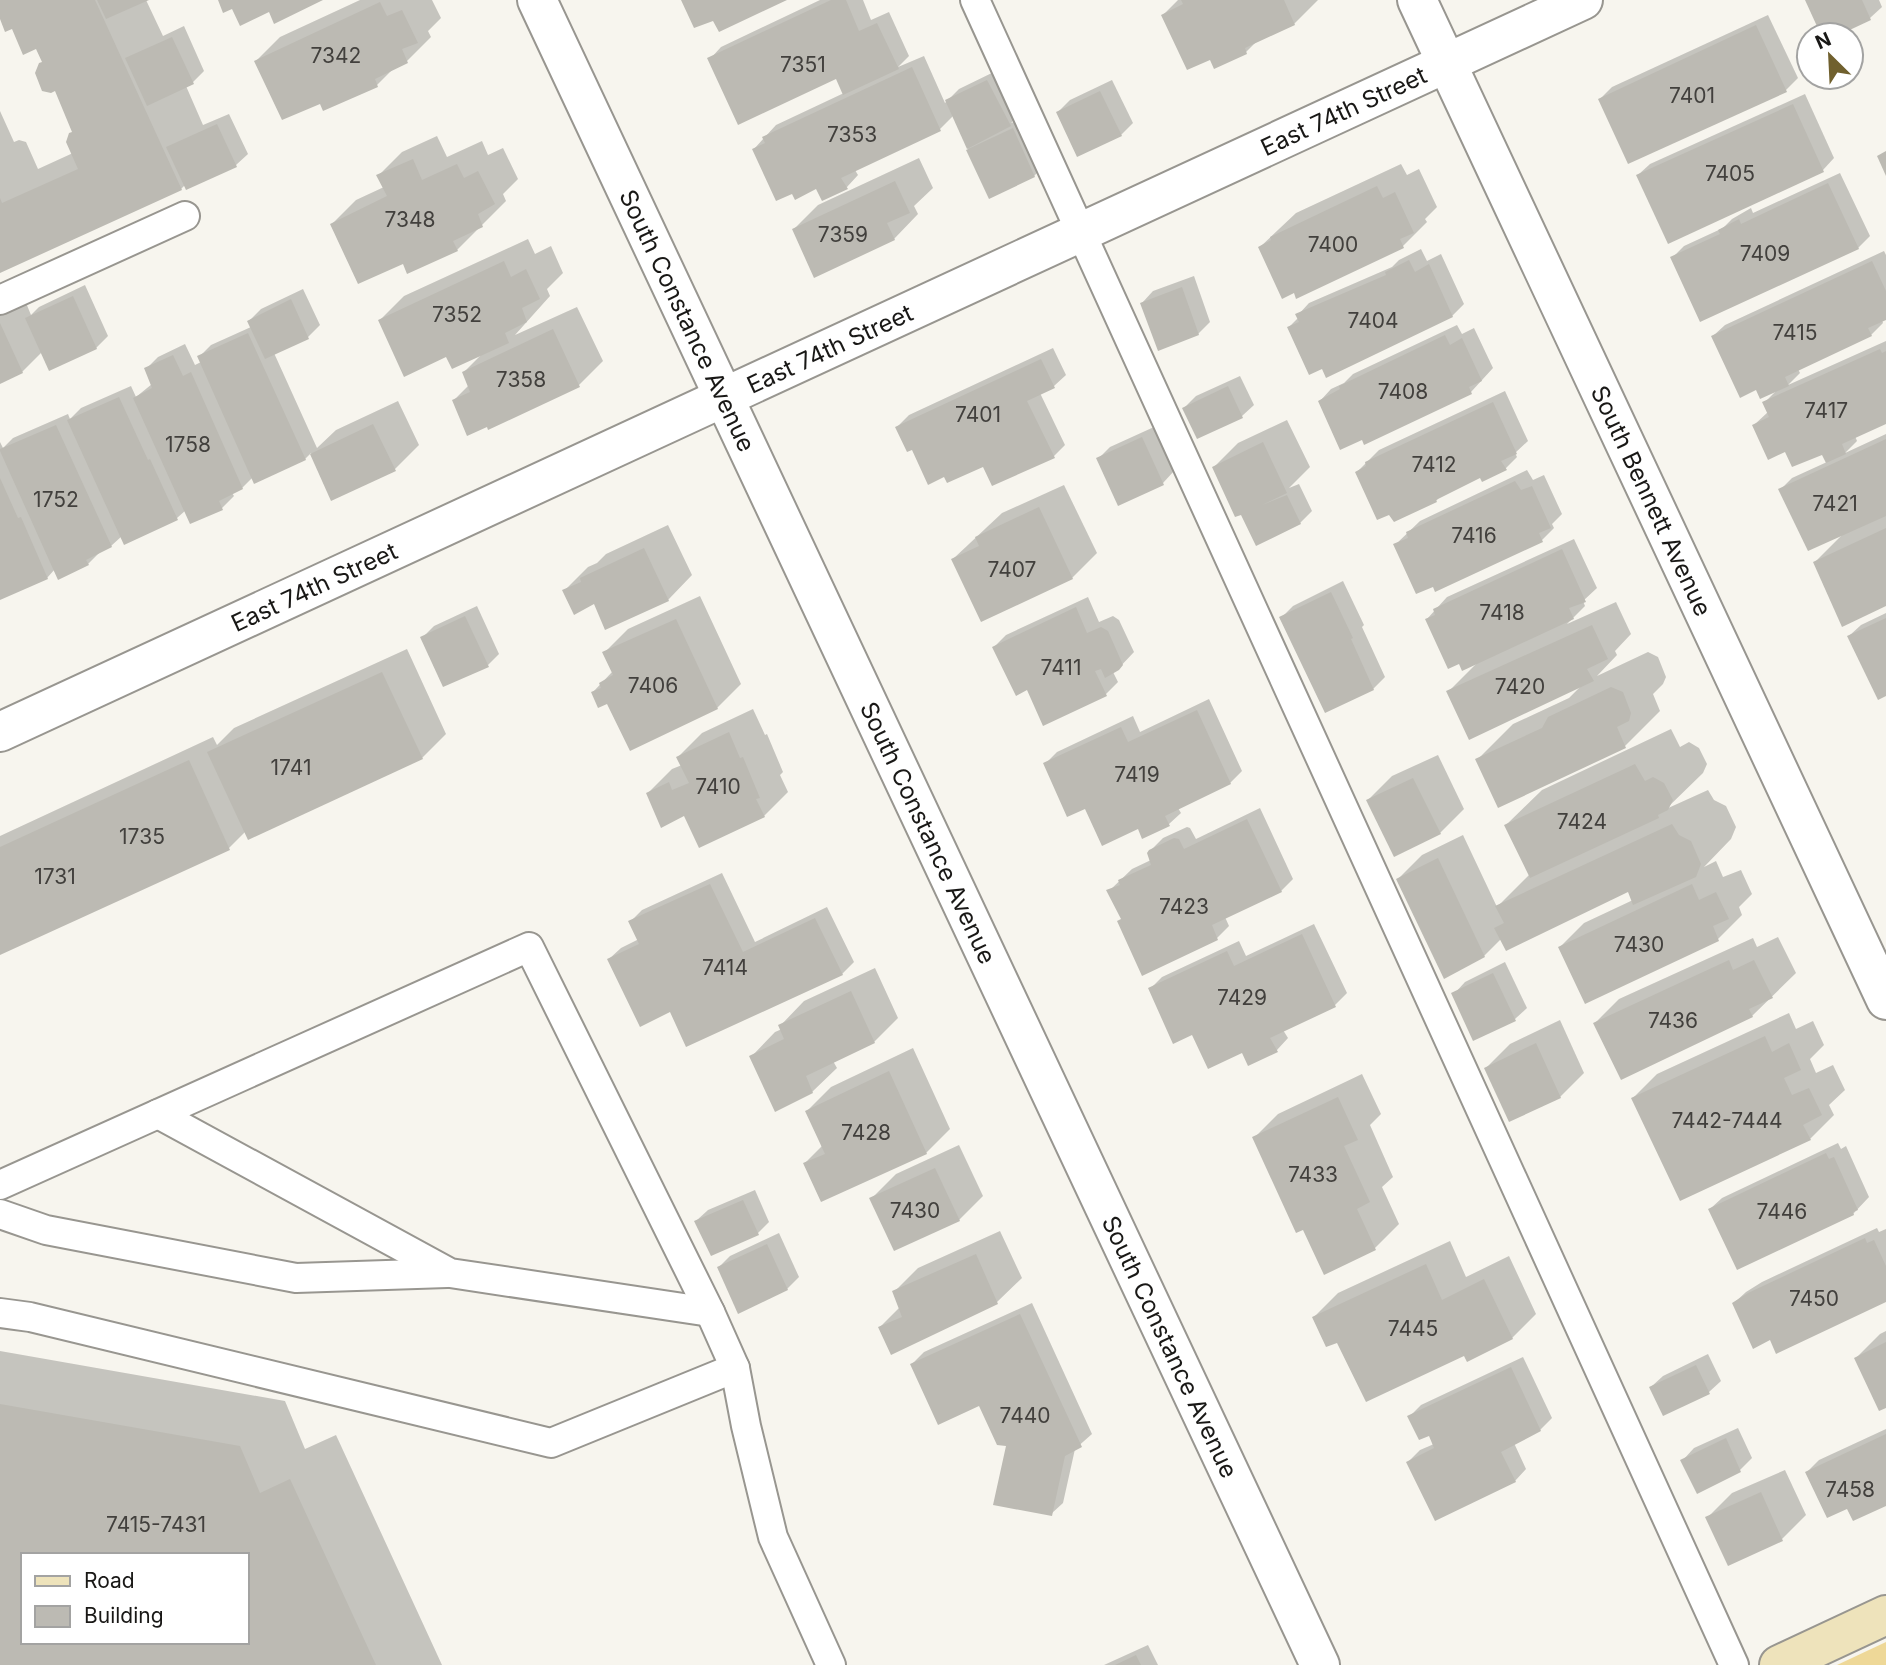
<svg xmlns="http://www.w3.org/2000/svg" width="1886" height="1665" font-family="Inter,sans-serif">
	<rect width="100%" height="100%" fill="#f7f5ee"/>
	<polygon fill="#eed898" points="1886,1642 1886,1665 1837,1665"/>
	<g fill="#0003" fill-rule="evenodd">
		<polygon points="0,0 146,0 163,36 184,26 204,71 192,83 186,86 203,125 229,114 248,154 236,165 185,185 181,189 0,271 0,111 14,142 19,140 26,142 38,169 73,153 74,131 37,47 0,15"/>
		<polygon points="360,0 432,0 441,18 428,31 431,37 407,61 395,67 377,85 320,102 256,61 280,37"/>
		<polygon points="820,0 863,0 871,20 889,12 909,56 898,67 924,56 945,103 959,89 1000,69 1021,113 1011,123 1025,118 1046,164 1034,176 990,197 953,116 940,129 855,170 858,175 847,187 817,187 754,149 776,125 844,93 837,77 710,59 721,47"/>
		<polygon points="1178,0 1318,0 1294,24 1258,40 1246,52 1211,57 1163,15"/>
		<polygon points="1807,0 1879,0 1882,7 1870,18 1834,35 1823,35"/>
		<polygon points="1768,15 1798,78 1786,90 1600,99 1612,87"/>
		<polygon points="1112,80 1133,123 1121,135 1058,112 1070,100"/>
		<polygon points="1805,94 1834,158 1823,170 1638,175 1650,164"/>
		<polygon points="437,136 447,157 482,141 488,155 503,148 518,179 503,194 506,201 457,250 404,261 332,224 356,200 384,187 378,176 402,152"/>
		<polygon points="919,158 933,188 914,206 918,214 894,239 794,229 818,205"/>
		<polygon points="1401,164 1407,175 1419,169 1437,207 1425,219 1427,222 1403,246 1260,247 1296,213"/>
		<polygon points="1840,173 1870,236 1858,248 1673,257 1684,246 1723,228 1732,219 1751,208 1753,213"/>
		<polygon points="528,239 535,254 551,246 563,273 547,289 550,296 515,335 577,307 603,361 579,385 489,428 454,400 469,385 464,372 482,354 447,354 380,320 404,296"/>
		<polygon points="1421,249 1427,261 1441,254 1464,304 1452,316 1323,367 1289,327 1299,317 1298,315 1309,303 1392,267 1399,260"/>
		<polygon points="1884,251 1886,255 1886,318 1882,320 1883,323 1871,335 1798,369 1800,373 1788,385 1886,341 1886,422 1855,436 1857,441 1845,453 1886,434 1886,604 1815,562 1843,534 1780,490 1792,478 1827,462 1823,452 1786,450 1754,425 1768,412 1764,403 1776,391 1757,388 1713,336 1725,325"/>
		<polygon points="1194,276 1210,322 1198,334 1142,303 1153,291"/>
		<polygon points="85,285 108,336 96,348 42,352 22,372 0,382 0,309 24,298 31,315 39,307"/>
		<polygon points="303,289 320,325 308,337 274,353 317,448 336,430 398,401 419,445 395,469 332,499 311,453 305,459 253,477 242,488 232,493 234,496 222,508 186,510 177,518 125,543 122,536 111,546 100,552 88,564 55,569 47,578 0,598 0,442 3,448 13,438 68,414 70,419 81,408 131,386 136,397 152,384 146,369 158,357 185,344 195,365 201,362 199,357 211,345 251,327 249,321 261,309"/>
		<polygon points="1457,325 1462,334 1474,328 1493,368 1471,392 1320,401 1331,389 1344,383 1353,374"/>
		<polygon points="1053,348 1066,375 1054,386 1040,393 1065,445 1054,456 984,465 945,475 913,447 897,427 909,415"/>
		<polygon points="1240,376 1254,405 1242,416 1184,408 1196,396"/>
		<polygon points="1505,391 1528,441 1515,453 1517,457 1506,468 1482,475 1441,495 1436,501 1357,472 1379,450"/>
		<polygon points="1287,420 1310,467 1289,488 1299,484 1312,511 1300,523 1248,510 1214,467 1238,443"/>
		<polygon points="1154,427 1174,471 1163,483 1098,459 1110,447"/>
		<polygon points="1527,470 1533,480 1544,475 1562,514 1552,524 1554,528 1542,540 1395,545 1420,521"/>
		<polygon points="1064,485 1097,553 1072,578 982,620 953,559 1002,513"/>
		<polygon points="668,525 692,575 668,600 595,602 564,591 588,567 597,563 606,554"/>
		<polygon points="1574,539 1597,588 1583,601 1585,606 1567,624 1616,602 1631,634 1615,651 1617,655 1597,676 1648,652 1658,657 1666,677 1663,684 1653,694 1660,711 1625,746 1478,759 1513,724 1569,698 1581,686 1448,692 1478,662 1427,619 1447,597"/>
		<polygon points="1343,581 1364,625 1362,627 1385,677 1373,689 1281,618 1293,606"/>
		<polygon points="700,596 741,684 717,708 608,701 593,692 613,671 604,653 628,629"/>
		<polygon points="1088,597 1099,622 1113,616 1119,620 1134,652 1118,669 1113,672 1118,682 1106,694 1028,688 994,647 1006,635"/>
		<polygon points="477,606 499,654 488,665 423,637 434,626"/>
		<polygon points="1886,613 1886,694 1849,636 1861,625"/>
		<polygon points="407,649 446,734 422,758 246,831 229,848 0,953 0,836 213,737 217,745 234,728"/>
		<polygon points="1209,699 1242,771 1230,783 1178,808 1181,813 1169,824 1138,826 1086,807 1045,764 1057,752 1133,716 1140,732"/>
		<polygon points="753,709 765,735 767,734 783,772 780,775 788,792 764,816 685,814 648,793 672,769 682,765 678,757 702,733"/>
		<polygon points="1671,729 1680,747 1689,742 1699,748 1707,764 1703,773 1666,809 1708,790 1714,800 1726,806 1736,827 1731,839 1704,867 1716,861 1723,877 1741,870 1752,894 1739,907 1742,915 1718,939 1560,947 1584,923 1633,900 1628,890 1502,938 1484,956 1398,879 1422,855 1463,835 1497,907 1530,874 1506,825 1542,790"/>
		<polygon points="1438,755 1464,809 1440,833 1368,800 1392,776"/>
		<polygon points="1260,808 1293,879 1281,891 1225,917 1229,926 1217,938 1143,973 1122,918 1109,891 1132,869 1151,860 1150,851 1163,838 1187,827 1190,828 1196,839"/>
		<polygon points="722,873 755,942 827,907 854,962 842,974 670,1010 609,959 621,948 639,939 630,922 642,910"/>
		<polygon points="1314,924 1347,993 1335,1005 1283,1030 1288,1038 1277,1050 1243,1051 1193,1033 1150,989 1162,977 1239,941 1246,956"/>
		<polygon points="1778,937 1796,973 1752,1016 1595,1023 1619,999 1753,938 1757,947"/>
		<polygon points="1505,962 1527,1008 1515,1019 1454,994 1465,982"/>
		<polygon points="875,968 898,1018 874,1042 833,1061 837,1068 812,1092 751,1057 775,1032 782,1029 780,1026 804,1001"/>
		<polygon points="1789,1013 1796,1029 1813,1021 1824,1045 1810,1059 1816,1073 1833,1065 1845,1090 1829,1105 1834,1115 1810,1139 1633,1098 1657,1074"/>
		<polygon points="1560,1020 1584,1073 1560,1097 1486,1068 1510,1044"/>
		<polygon points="913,1048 950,1129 926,1153 805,1163 823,1145 807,1111 831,1087"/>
		<polygon points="1362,1074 1381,1114 1370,1125 1393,1177 1382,1187 1399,1224 1375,1248 1324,1273 1304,1228 1254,1138 1278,1114"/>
		<polygon points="1838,1143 1841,1149 1846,1146 1869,1197 1853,1214 1710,1209 1722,1198"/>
		<polygon points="959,1145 983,1196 959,1220 872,1198 896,1174"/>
		<polygon points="755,1190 769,1222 758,1233 696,1221 708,1210"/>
		<polygon points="1877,1228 1879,1232 1886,1229 1886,1301 1771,1338 1734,1303 1746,1292 1762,1282"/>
		<polygon points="1000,1231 1022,1278 997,1302 891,1352 880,1327 900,1307 894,1292 918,1268"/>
		<polygon points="779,1233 799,1277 787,1289 719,1267 730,1256"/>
		<polygon points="1450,1241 1466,1277 1509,1256 1536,1314 1512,1338 1465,1353 1338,1340 1314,1317 1338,1293"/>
		<polygon points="1032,1303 1092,1434 1075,1449 1063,1503 1051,1514 980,1403 912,1364 924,1352"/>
		<polygon points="1886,1331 1886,1406 1856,1358 1880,1334"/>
		<path d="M0 1351 285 1401 305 1449 336 1435 442 1665H0ZM23 1555H247V1642H23Z"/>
		<polygon points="1708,1354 1721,1381 1709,1392 1663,1414 1651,1387 1663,1376"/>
		<polygon points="1523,1357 1552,1418 1540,1430 1514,1443 1526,1469 1515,1481 1408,1462 1420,1450 1434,1444 1430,1434 1409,1417 1421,1405"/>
		<polygon points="1738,1428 1752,1458 1740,1470 1697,1492 1683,1460 1694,1448"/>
		<polygon points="1886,1429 1886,1504 1807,1472 1819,1460"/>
		<polygon points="1785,1470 1806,1515 1782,1539 1707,1518 1732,1493"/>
		<polygon points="1148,1645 1158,1665 1104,1665"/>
	</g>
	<g fill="#bcbab3" fill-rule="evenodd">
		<polygon points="0,0 95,0 182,190 0,273 0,198 2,203 78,169 66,142 69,133 72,132 55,91 51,93 42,91 35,73 39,63 42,62 36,49 23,55 12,29 5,32 0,19"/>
		<polygon points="97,0 149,0 106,19"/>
		<polygon points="218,0 323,0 274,24 269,12 240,26 232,9 223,13"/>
		<polygon points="681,0 787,0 719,32 713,21 694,28"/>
		<polygon points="831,0 846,0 859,31 877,23 899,69 843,95 836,79 738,125 707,58"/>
		<polygon points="1181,0 1284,0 1295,25 1245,48 1247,54 1214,69 1210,60 1187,70 1161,15 1183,4"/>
		<polygon points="1805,0 1862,0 1871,20 1839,35 1821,35"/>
		<polygon points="380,2 387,16 402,10 418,43 402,49 408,63 375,79 378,87 323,111 320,104 282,120 254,61"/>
		<polygon points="1756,25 1787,92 1628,164 1598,99"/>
		<polygon points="172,37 194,84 147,106 125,58"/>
		<polygon points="912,67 941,131 841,178 848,189 822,201 816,189 795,200 792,194 776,201 752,149 765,143 762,137"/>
		<polygon points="987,80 1011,126 967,149 945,100"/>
		<polygon points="1100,91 1122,136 1077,157 1056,112"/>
		<polygon points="1793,104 1824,172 1668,244 1636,175"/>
		<polygon points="217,124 237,167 186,190 166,147"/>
		<polygon points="1013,128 1035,177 989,199 966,150"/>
		<polygon points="1886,151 1886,176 1877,156"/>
		<polygon points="413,159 422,180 457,164 464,178 478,171 495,204 478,214 483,227 453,241 458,251 407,274 403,264 358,284 330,224 387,196 376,175"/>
		<polygon points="895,181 910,213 887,223 895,240 814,278 792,229"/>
		<polygon points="1828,183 1859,249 1700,322 1670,257 1720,234 1718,230 1739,219 1741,224"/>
		<polygon points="1377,186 1383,198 1395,192 1414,233 1400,239 1404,248 1296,299 1294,293 1282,299 1258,247 1271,240 1270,237"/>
		<polygon points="1409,260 1415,272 1429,264 1453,317 1326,378 1322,369 1309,375 1287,327 1299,322 1295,314 1386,275 1385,272"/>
		<polygon points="504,261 511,277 526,269 540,299 522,308 527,322 505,333 509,343 452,369 446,357 404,377 378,320"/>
		<polygon points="1872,261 1886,291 1886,320 1868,328 1872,336 1785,377 1789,386 1760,399 1756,390 1740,398 1711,336"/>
		<polygon points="1182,287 1199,335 1158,351 1140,303"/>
		<polygon points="73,296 97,349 49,371 25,318"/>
		<polygon points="291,299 309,339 265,359 247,321"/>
		<polygon points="0,323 23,373 0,384"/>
		<polygon points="553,329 580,387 488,430 487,427 467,436 452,400 470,392 462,372"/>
		<polygon points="248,333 306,460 254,484 197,356"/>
		<polygon points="1445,335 1450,345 1462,338 1482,381 1469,387 1472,394 1364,445 1362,440 1340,450 1318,401 1340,389 1339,386"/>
		<polygon points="1880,349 1882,353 1886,351 1886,424 1842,444 1846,454 1826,463 1822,455 1792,467 1785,452 1768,460 1752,425 1769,417 1762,402"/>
		<polygon points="173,355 183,376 191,372 243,489 219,501 223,510 190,524 133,398 152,388 144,368"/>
		<polygon points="1041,359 1055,388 1027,401 1055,458 992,486 983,467 947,483 944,477 928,485 912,450 907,452 895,427"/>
		<polygon points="1228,386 1243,418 1197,439 1182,408"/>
		<polygon points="119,397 148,460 150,459 178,520 124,545 67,420"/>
		<polygon points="1493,402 1517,454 1501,461 1507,470 1482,482 1480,478 1436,500 1437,502 1394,522 1389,515 1377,520 1355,472 1366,466 1365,462"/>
		<polygon points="373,424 396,471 331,501 310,454"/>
		<polygon points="56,425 112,547 86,560 89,565 58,580 0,451 0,449"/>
		<polygon points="1142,437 1164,485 1118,506 1096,458"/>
		<polygon points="1886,439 1886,516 1808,551 1778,489"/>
		<polygon points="1263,442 1287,493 1262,505 1287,495 1301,524 1256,546 1241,515 1235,517 1212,467"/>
		<polygon points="0,478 18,518 21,517 48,579 0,600"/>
		<polygon points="1515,481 1521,490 1532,486 1551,528 1539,533 1543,542 1435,592 1433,587 1416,594 1393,544 1408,538 1406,532"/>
		<polygon points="1039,507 1073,579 981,622 951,559 979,546 975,537"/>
		<polygon points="1886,528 1886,606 1842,627 1813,562"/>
		<polygon points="644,548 669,601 605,630 594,604 574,615 562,590 581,582 580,578"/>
		<polygon points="1562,549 1586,602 1569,608 1574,619 1462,671 1459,664 1448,669 1425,619 1435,615 1433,609"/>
		<polygon points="1331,592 1353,638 1351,639 1374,690 1325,713 1279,617"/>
		<polygon points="1076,607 1087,633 1101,627 1108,631 1123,665 1119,670 1105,678 1101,669 1095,671 1107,696 1043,726 1027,690 1016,696 992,647"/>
		<polygon points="465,616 489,667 443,687 420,637"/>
		<polygon points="1886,618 1886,696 1878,700 1847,636"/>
		<polygon points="676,619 718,709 630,751 607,704 598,708 591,692 601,688 599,683 613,675 602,652"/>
		<polygon points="1592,625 1608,659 1587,669 1594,681 1469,740 1446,691"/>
		<polygon points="382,672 423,759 248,840 207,752"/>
		<polygon points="1611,687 1623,692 1631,713 1629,721 1617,727 1626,748 1498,808 1475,759 1542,728 1548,717"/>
		<polygon points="1197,710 1231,784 1165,816 1170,826 1142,839 1138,829 1102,846 1085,809 1067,817 1043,763 1121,727 1128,742"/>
		<polygon points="729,732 740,758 743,757 760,798 756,799 765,817 699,848 684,816 661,828 646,793 669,782 672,790 689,783 676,757"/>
		<polygon points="189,760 230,850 0,955 0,847"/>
		<polygon points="1635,764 1645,781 1653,777 1664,783 1673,800 1668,810 1658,815 1659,818 1530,878 1504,825"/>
		<polygon points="1413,778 1441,834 1394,857 1366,800"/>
		<polygon points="1247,819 1282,892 1212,925 1218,940 1142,976 1117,921 1121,919 1106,890 1120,885 1118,880 1151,865 1147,853 1149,850 1174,838 1179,839 1184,849"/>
		<polygon points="1672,824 1679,835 1691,841 1701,864 1696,877 1633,905 1628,892 1506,951 1494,928 1504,923 1495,906"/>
		<polygon points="1438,858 1485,957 1444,979 1396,879"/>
		<polygon points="710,884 743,952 815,918 843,975 686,1047 670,1012 640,1027 607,959 639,944 628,921"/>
		<polygon points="1692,884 1699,900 1716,892 1729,919 1713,926 1719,941 1585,1004 1558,947"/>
		<polygon points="1302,934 1336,1007 1270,1038 1278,1052 1248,1066 1242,1053 1208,1069 1192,1035 1173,1044 1148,988 1227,951 1234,966"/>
		<polygon points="1729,960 1733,970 1754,960 1773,998 1749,1009 1753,1017 1621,1080 1593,1023"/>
		<polygon points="1493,973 1516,1021 1473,1041 1451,993"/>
		<polygon points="851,991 875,1043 806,1076 813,1093 775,1112 749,1056 784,1039 778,1025"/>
		<polygon points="1765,1036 1772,1052 1789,1043 1801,1070 1784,1078 1792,1095 1809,1088 1822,1115 1803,1125 1811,1140 1680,1201 1631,1098"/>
		<polygon points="1536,1043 1561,1098 1509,1122 1484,1068"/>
		<polygon points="889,1071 927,1154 821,1202 803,1163 825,1154 805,1111"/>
		<polygon points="1338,1097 1358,1140 1344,1146 1370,1202 1357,1209 1376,1250 1324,1275 1303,1230 1296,1233 1252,1137"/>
		<polygon points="1826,1153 1829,1159 1834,1157 1858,1210 1853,1212 1854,1215 1737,1270 1708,1209"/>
		<polygon points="935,1168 960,1221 894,1251 869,1198"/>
		<polygon points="743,1200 759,1235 711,1256 694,1221"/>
		<polygon points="1865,1238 1867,1243 1874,1240 1886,1266 1886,1302 1776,1354 1770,1340 1753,1349 1732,1303 1748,1293"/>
		<polygon points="767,1244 788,1290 738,1314 717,1267"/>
		<polygon points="976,1254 998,1304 891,1355 878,1327 902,1317 892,1291"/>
		<polygon points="1426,1264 1442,1300 1484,1279 1513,1339 1467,1362 1464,1356 1366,1402 1337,1343 1326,1347 1312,1317"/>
		<polygon points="1020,1314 1082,1447 1065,1456 1052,1516 993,1505 1006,1446 997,1445 979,1406 938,1425 910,1364"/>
		<polygon points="1886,1342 1886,1408 1879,1411 1854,1358"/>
		<polygon points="1696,1365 1710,1394 1663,1416 1649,1387"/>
		<polygon points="1511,1367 1541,1431 1501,1452 1516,1482 1435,1521 1406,1462 1434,1448 1429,1436 1419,1440 1407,1416"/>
		<path d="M0 1404 240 1446 260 1493 290 1479 376 1665H0ZM23 1555H247V1642H23Z"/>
		<polygon points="1886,1434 1886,1506 1853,1521 1847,1509 1827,1518 1805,1472"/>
		<polygon points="1726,1438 1741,1472 1697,1494 1680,1460"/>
		<polygon points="1761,1492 1783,1541 1728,1566 1705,1517"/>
		<polygon points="1136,1655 1141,1665 1115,1665"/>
	</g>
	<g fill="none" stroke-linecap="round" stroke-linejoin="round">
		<defs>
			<g id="service">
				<polyline points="975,0 1734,1665"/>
				<polyline points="0,300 185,216"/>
				<polyline points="158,1114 450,1273 710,1312"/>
				<polyline points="0,1185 529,947 710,1312 735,1368 746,1426 773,1537 831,1665"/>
				<polyline points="0,1214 46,1230 296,1278 447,1273"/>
				<polyline points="0,1313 30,1317 551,1443 735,1368"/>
			</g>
			<g id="minor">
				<path id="s1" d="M537 0 1320 1665"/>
				<path id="s2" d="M1417 0 1886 1000"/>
				<path id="s3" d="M0 732 1583 0"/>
			</g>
			<polyline id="secondary" points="1779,1665 1886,1615"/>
		</defs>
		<use href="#service" stroke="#989690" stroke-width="32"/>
		<use href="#minor" stroke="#989690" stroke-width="42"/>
		<use href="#secondary" stroke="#989690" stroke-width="42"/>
		<use href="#service" stroke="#fff" stroke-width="28"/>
		<use href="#minor" stroke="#fff" stroke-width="38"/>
		<use href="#secondary" stroke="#eee3bb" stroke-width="38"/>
	</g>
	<g text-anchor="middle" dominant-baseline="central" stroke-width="7" stroke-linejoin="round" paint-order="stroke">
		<g font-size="21" fill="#42403d">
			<text x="336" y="55">7342</text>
			<text x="803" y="64">7351</text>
			<text x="1692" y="95">7401</text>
			<text x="852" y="134">7353</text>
			<text x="1730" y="173">7405</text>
			<text x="410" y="219">7348</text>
			<text x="843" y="234">7359</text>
			<text x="1333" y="244">7400</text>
			<text x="1765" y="253">7409</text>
			<text x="457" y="314">7352</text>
			<text x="1373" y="320">7404</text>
			<text x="1795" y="332">7415</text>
			<text x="521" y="379">7358</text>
			<text x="1403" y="391">7408</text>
			<text x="1826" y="410">7417</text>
			<text x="978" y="414">7401</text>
			<text x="188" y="444">1758</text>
			<text x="1434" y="464">7412</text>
			<text x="56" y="499">1752</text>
			<text x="1835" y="503">7421</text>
			<text x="1474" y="535">7416</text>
			<text x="1012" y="569">7407</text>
			<text x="1502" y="612">7418</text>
			<text x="1061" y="667">7411</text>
			<text x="653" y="685">7406</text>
			<text x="1520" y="686">7420</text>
			<text x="291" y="767">1741</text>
			<text x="1137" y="774">7419</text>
			<text x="718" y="786">7410</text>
			<text x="1582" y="821">7424</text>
			<text x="142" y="836">1735</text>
			<text x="55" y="876">1731</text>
			<text x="1184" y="906">7423</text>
			<text x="1639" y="944">7430</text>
			<text x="725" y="967">7414</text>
			<text x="1242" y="997">7429</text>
			<text x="1673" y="1020">7436</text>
			<text x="1727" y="1120">7442-7444</text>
			<text x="866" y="1132">7428</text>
			<text x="1313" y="1174">7433</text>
			<text x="915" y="1210">7430</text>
			<text x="1782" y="1211">7446</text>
			<text x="1814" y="1298">7450</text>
			<text x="1413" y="1328">7445</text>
			<text x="1025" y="1415">7440</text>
			<text x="1850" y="1489">7458</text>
			<text x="156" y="1524">7415-7431</text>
		</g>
		<g font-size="24" fill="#191816" stroke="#fff">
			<text stroke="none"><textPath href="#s3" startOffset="1480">East 74th Street</textPath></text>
			<text stroke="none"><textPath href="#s1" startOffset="354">South Constance Avenue</textPath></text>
			<text stroke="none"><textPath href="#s3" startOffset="914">East 74th Street</textPath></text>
			<text stroke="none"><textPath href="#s2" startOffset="553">South Bennett Avenue</textPath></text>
			<text stroke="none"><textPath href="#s3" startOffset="346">East 74th Street</textPath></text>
			<text stroke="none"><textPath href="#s1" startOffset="920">South Constance Avenue</textPath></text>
			<text stroke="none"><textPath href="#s1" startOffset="1488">South Constance Avenue</textPath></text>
		</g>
	</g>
	<rect x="21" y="1553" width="228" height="91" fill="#ffffff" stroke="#a3a3a2" stroke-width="2"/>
	<rect x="35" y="1576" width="35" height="10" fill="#eee3bb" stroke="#a3a3a2" stroke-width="2"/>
	<text x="84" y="1588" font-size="21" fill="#191816">Road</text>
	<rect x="35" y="1606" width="35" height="21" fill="#bcbab3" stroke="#a3a3a2" stroke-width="2"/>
	<text x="84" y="1623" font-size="21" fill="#191816">Building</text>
	<g transform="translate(1830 56) rotate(336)"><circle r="33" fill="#ffffff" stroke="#a3a3a2" stroke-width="2"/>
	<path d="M0-5L12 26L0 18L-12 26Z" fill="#70602e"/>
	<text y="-10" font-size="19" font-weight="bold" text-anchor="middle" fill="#191816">N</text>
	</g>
</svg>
